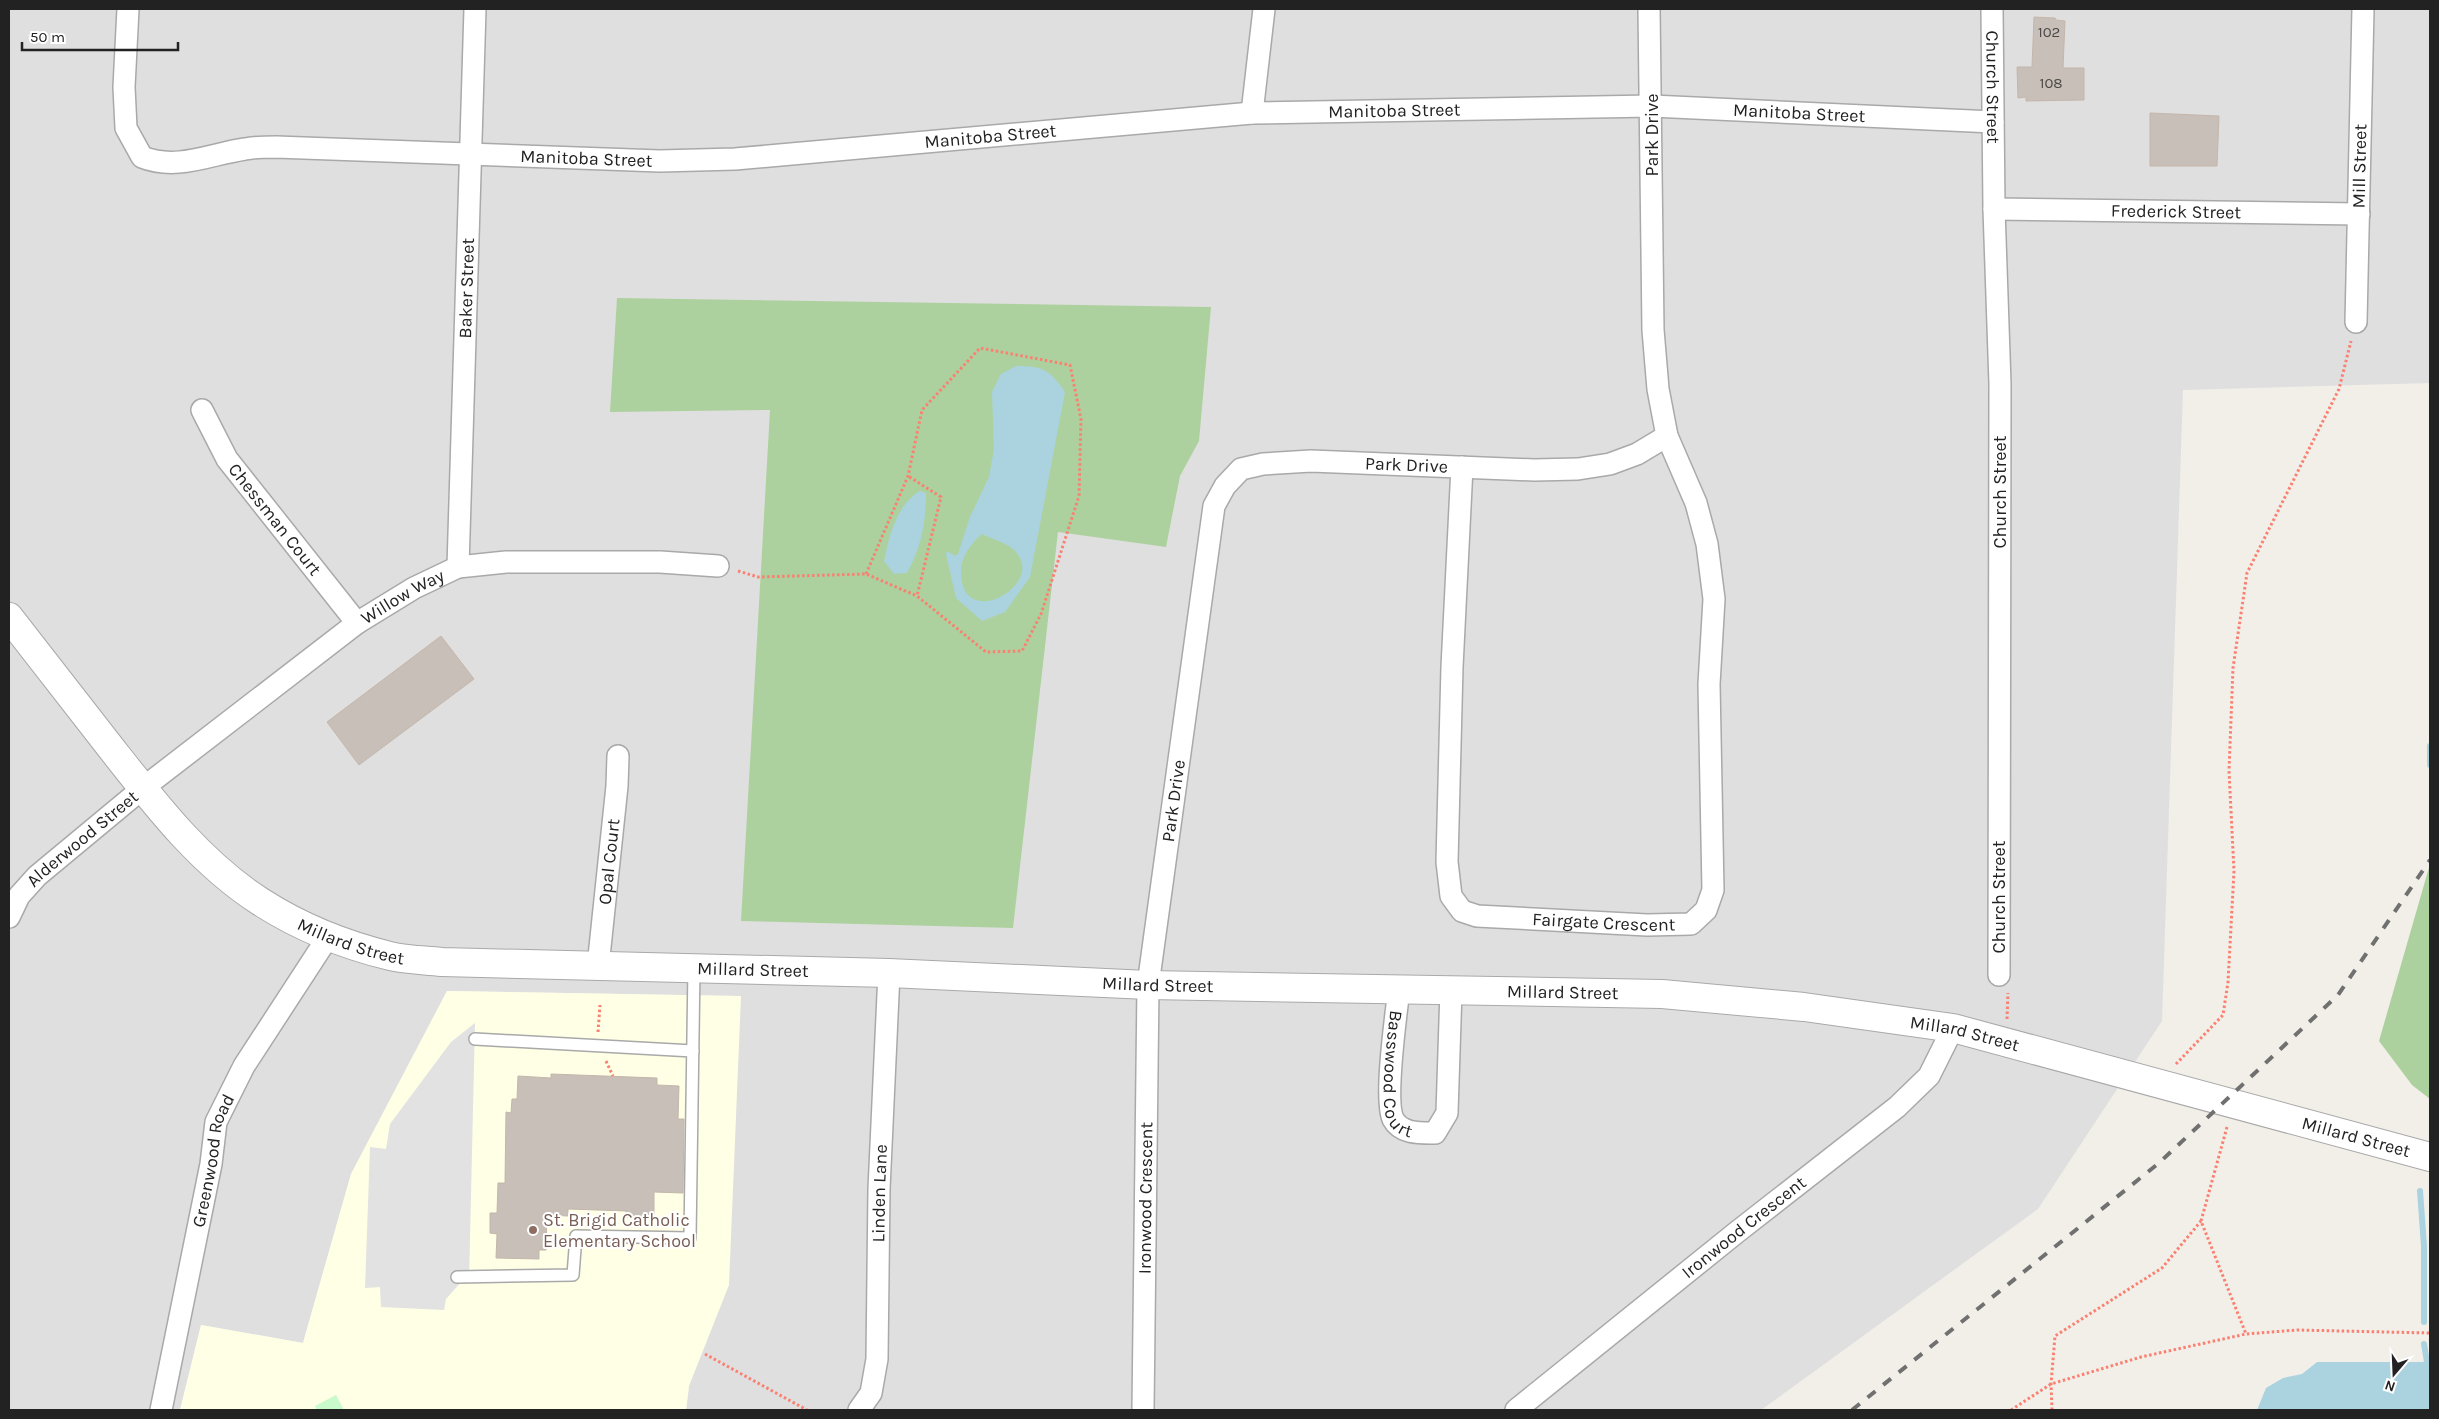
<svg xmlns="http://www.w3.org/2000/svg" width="2439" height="1419" font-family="Karla,sans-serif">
	<rect width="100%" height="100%" fill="#f2efe9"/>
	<polygon fill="#e0dfdf" points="9,9 2430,9 2430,383 2183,390 2162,1021 2038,1209 1761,1410 686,1410 741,996 447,991 351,1174 303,1343 201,1325 180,1410 9,1410"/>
	<polygon fill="#ffffe5" points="447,991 741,996 729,1285 689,1386 686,1410 180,1410 201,1325 303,1343 351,1174"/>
	<g fill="#add19e">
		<polygon points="617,298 1211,307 1199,441 1180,476 1166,547 1058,532 1013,928 741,921 770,410 610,412"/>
		<polygon points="2430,864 2430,1099 2412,1085 2379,1041"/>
	</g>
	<polygon fill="#c8facc" points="336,1395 344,1410 317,1410 315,1406"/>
	<polygon fill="#e2e2e2" points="475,1023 469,1282 462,1281 446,1299 444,1310 381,1307 380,1287 365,1288 370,1147 386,1149 390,1124 451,1042"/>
	<g fill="#aad3df" fill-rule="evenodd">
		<path d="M1016 366C1043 366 1050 370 1065 392L1030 577 1005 612 982 621 956 598 946 554 947 551 955 556 958 554 970 517 989 477 994 449 992 392 1001 374ZM982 534C991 539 1005 542 1013 549 1051 582 962 634 961 573 960 559 971 543 982 534Z"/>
		<path d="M920 491 926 493C926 522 921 548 907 573L894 574 884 561C889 536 897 504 920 491Z"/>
		<polygon points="2317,1362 2430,1362 2430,1410 2257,1410 2266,1388 2283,1378 2302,1374"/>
	</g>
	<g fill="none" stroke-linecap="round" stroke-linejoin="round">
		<g stroke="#aad3df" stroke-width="6">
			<polyline points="2430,746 2430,765"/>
			<polyline points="2420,1191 2424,1246 2424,1322"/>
			<polyline points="2424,1344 2427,1362"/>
		</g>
	</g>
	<g fill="#c7bfb8" stroke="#c4b6ab">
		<polygon points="2034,17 2055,18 2056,20 2065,21 2063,68 2084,68 2084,100 2026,101 2026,97 2018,98 2017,67 2032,67"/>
		<polygon points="2150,113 2219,116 2217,166 2150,166"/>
		<polygon points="441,636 474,679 359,765 327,722"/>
		<polygon points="551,1074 657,1078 657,1085 679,1086 678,1119 684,1119 683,1193 654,1192 654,1218 626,1217 626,1211 568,1209 568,1216 547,1215 546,1250 539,1250 539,1259 496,1258 497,1234 490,1233 490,1213 497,1213 498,1183 505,1183 506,1112 511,1113 512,1099 517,1099 518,1076 551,1078"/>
	</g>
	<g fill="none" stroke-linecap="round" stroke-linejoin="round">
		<defs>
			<g id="service">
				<polyline points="475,1039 693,1051"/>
				<polyline points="457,1277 573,1275 576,1236 690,1238 694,968"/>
			</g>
			<g id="minor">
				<path id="s1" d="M128 9 124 87 126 128 142 157C177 171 210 154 245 149 255 147 266 147 276 147L660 161 735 159 1252 113 1652 106 1993 122"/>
				<path id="s2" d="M1992 9 1994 209 2000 384 1999 975"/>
				<polyline points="1252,113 1264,9"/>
				<path id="s3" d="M1994 209 2359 214"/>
				<path id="s4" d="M2356 322 2363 9"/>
				<path id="s5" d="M202 410 227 459 357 623"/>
				<path id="s6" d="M1462 467 1452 667 1447 862 1451 896 1462 911 1477 916 1647 925 1691 924 1706 910 1713 890 1709 684 1714 599 1707 544 1696 503 1667 436"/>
				<path id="s7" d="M458 567 475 9"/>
				<path id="s8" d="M9 917 19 896 37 876 143 788 357 623 414 588 458 567 506 562H660L718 566"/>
				<path id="s9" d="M598 966 617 786 618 756"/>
				<path id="s10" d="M1399 989C1396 1015 1384 1099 1393 1119 1401 1134 1420 1133 1435 1133L1447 1113 1451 990"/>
				<path id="s11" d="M161 1410 211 1164 216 1122 244 1066 328 937"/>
				<path id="s12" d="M859 1410 871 1393 877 1359 879 1189 889 973"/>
				<path id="s13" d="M1143 1410 1148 985 1214 506 1225 486 1241 469 1263 464 1311 461 1534 470 1578 469 1610 464 1637 454 1667 436 1658 389 1653 330 1649 9"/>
				<path id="s14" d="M1516 1410 1737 1232 1897 1107 1929 1076 1953 1028"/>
			</g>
			<g id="tertiary">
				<path id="s15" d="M9 617C43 661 77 704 111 748 155 804 200 863 261 902 300 927 345 945 390 956 407 960 425 960 442 962L889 973 1148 985 1662 994 1804 1007 1953 1028 2430 1157"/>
			</g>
		</defs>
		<use href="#service" stroke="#a9a9a9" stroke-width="14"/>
		<use href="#minor" stroke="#a9a9a9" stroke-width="24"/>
		<use href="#tertiary" stroke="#a9a9a9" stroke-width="30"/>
		<g stroke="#fa8072" stroke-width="3" stroke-dasharray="2.5 2.5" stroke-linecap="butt">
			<polyline points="738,571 758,577 866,574 917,596"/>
			<polyline points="866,574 908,476 922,410 980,348 1070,365 1081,419 1079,496 1041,614 1022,651 986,652 917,596 941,497 908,476"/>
			<polyline points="2007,1019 2008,993"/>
			<polyline points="598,1032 600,1005"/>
			<polyline points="606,1061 613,1076"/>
			<polyline points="2176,1064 2223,1015 2228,982 2234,871 2229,771 2233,668 2247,573 2339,389 2351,341"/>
			<polyline points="2227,1127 2201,1221 2246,1334"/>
			<polyline points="705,1354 807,1410"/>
			<polyline points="2011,1410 2051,1384 2141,1357 2246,1334 2297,1330 2430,1333"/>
			<polyline points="2052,1410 2051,1384 2055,1336 2162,1268 2201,1221"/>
		</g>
		<use href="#service" stroke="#fff" stroke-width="11"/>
		<use href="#minor" stroke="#fff" stroke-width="21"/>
		<use href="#tertiary" stroke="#fff" stroke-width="28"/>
		<polyline stroke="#707070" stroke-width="4" stroke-dasharray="10 10" stroke-linecap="butt" points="1852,1410 2159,1163 2338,995 2430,860"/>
	</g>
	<circle fill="#8d6e63" stroke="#fff" stroke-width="2" cx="533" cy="1230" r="5"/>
	<g text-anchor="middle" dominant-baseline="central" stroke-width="4" stroke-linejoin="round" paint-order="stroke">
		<g font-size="15" fill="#4b4948">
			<text x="2049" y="32">102</text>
			<text x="2051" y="83">108</text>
		</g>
		<g font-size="18" fill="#222" stroke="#fff">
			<text stroke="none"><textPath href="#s2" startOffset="78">Church Street</textPath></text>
			<text stroke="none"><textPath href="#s1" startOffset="1409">Manitoba Street</textPath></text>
			<text stroke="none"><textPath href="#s1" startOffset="1814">Manitoba Street</textPath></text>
			<text transform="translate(1652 135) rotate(-90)">Park Drive</text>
			<text stroke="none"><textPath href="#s1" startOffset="1004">Manitoba Street</textPath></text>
			<text stroke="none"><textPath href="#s1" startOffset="599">Manitoba Street</textPath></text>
			<text stroke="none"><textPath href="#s4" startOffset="156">Mill Street</textPath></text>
			<text stroke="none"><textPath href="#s3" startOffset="182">Frederick Street</textPath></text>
			<text stroke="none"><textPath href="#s7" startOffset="279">Baker Street</textPath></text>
			<text stroke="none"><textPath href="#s13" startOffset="1121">Park Drive</textPath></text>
			<text transform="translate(2000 492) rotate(-90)">Church Street</text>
			<text stroke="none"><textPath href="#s5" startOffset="132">Chessman Court</textPath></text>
			<text stroke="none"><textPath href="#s8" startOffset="511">Willow Way</textPath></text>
			<text stroke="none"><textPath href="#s13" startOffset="611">Park Drive</textPath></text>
			<text stroke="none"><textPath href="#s8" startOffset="109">Alderwood Street</textPath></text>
			<text stroke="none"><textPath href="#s9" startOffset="105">Opal Court</textPath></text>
			<text transform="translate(1999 897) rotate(-90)">Church Street</text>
			<text stroke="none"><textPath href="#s6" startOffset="591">Fairgate Crescent</textPath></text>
			<text stroke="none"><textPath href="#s15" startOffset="481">Millard Street</textPath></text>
			<text stroke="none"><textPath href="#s15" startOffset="886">Millard Street</textPath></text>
			<text stroke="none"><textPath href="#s15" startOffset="1291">Millard Street</textPath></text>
			<text stroke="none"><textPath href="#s15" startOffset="1696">Millard Street</textPath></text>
			<text stroke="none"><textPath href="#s15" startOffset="2101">Millard Street</textPath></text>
			<text stroke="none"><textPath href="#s10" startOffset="88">Basswood Court</textPath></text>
			<text stroke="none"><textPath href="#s15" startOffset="2506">Millard Street</textPath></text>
			<text stroke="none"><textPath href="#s11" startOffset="255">Greenwood Road</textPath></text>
			<text stroke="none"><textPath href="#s12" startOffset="221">Linden Lane</textPath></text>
			<text stroke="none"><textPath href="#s13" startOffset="212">Ironwood Crescent</textPath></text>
			<text stroke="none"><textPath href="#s14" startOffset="292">Ironwood Crescent</textPath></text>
		</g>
		<g font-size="18" fill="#785e54" stroke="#fff" text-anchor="start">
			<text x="543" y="1220">St. Brigid Catholic<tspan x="543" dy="21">Elementary School</tspan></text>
		</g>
	</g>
	<rect width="2439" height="1419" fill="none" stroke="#222222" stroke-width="20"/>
	<g transform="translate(2394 1374) rotate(199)" stroke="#ffffff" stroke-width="4" paint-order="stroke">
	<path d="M0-4L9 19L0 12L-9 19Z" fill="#222222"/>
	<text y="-8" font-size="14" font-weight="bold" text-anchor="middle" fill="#222222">N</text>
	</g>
	<path d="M22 42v8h156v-8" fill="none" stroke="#222222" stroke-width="2.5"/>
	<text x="30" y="42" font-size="15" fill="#222222" stroke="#ffffff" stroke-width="4" paint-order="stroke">50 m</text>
</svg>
